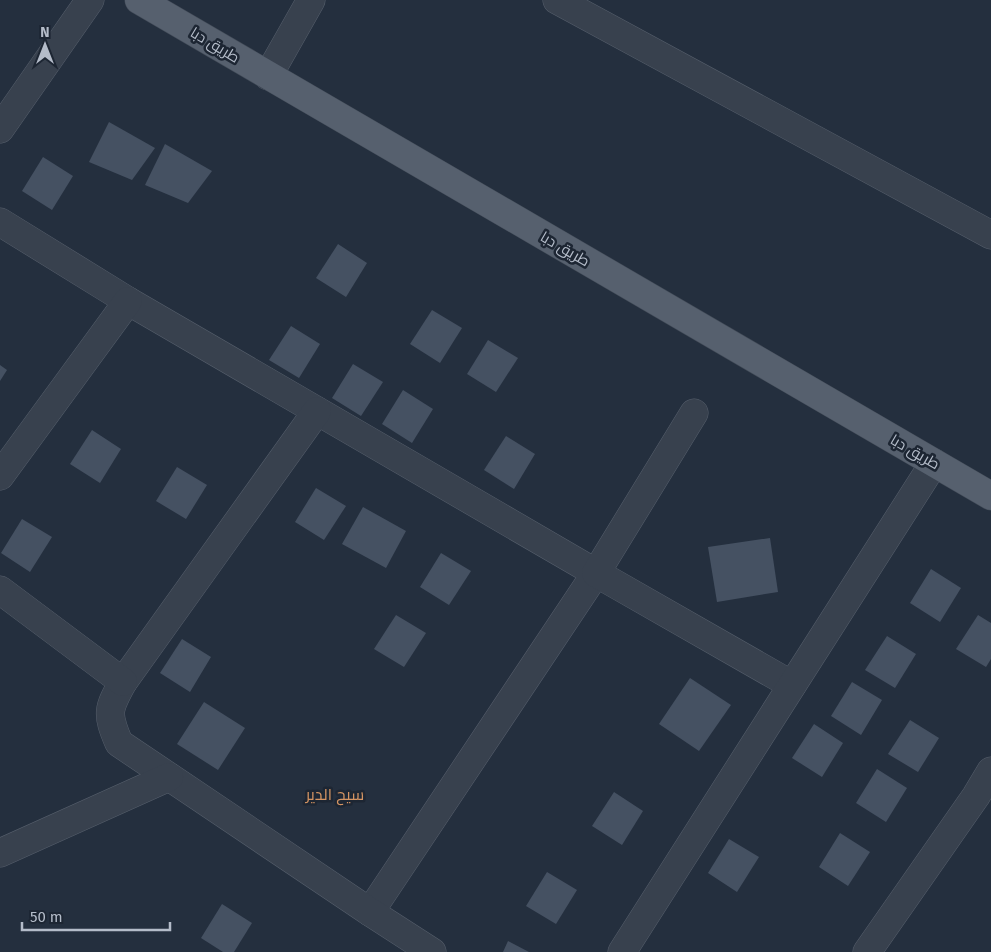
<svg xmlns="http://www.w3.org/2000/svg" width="991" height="952" font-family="'Fira Sans',Cairo,sans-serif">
	<rect width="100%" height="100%" fill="#242f3e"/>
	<g fill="#455162">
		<polygon points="109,122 155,148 132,180 89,162"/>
		<polygon points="165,144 212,171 188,203 145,185"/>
		<polygon points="43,157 73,176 52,210 22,191"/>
		<polygon points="338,244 367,263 346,297 316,278"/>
		<polygon points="432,310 462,328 440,363 410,344"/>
		<polygon points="291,326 320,344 299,378 269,360"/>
		<polygon points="488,340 518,358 496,392 467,374"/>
		<polygon points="353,364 383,382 361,416 332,398"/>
		<polygon points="0,365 7,370 0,381"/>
		<polygon points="403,390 433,409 412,443 382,424"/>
		<polygon points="92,430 121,449 100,483 70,464"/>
		<polygon points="506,436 535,454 514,489 484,470"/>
		<polygon points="177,467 207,485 186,519 156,501"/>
		<polygon points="316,488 346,506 324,540 295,522"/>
		<polygon points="363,507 406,531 386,568 342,544"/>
		<polygon points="22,519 52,537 30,572 1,553"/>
		<polygon points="770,538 778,592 717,602 708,547"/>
		<polygon points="441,553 471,571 449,605 420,587"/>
		<polygon points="931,569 961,588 940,622 910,603"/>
		<polygon points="396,615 426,633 404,667 374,649"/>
		<polygon points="978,615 991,623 991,659 986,667 956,649"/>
		<polygon points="887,636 916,654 895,688 865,670"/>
		<polygon points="182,639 211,657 190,692 160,673"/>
		<polygon points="690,678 731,705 699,751 659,724"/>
		<polygon points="852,682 882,700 861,735 831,716"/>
		<polygon points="204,702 245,728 218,770 177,744"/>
		<polygon points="910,720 939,738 918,772 888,754"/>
		<polygon points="814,724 843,743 822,777 792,758"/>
		<polygon points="877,769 907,788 886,822 856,803"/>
		<polygon points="614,792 643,811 622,845 592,826"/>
		<polygon points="840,833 870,852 848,886 819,867"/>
		<polygon points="729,839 759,857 737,892 708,873"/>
		<polygon points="547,872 577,890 556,924 526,906"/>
		<polygon points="222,904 252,923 234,952 223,952 201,938"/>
		<polygon points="508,941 529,952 503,952"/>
	</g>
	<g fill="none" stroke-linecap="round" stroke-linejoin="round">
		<defs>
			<g id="minor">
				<polyline points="557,0 991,235"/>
				<polyline points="268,76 311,0"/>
				<polyline points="0,129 90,0"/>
				<polyline points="0,222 128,301 596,573 370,912"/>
				<path d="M317 411 123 682C108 709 106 713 119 743L370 912 432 952"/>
				<polyline points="694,413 596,573 792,685"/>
				<polyline points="0,476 128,301"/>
				<polyline points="0,590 123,682"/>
				<polyline points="0,853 169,777"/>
				<polyline points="622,952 934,463"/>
				<polyline points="867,952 976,796 991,771"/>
			</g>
			<polyline id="major" points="139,0 991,496"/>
		</defs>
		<use href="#minor" stroke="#565f6c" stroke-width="29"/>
		<use href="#major" stroke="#414a57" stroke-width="29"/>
		<use href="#minor" stroke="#38414e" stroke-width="28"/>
		<use href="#major" stroke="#56606e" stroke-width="28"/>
	</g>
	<g text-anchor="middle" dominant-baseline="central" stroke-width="5" stroke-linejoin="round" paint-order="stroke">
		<g font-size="15" fill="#b4bcc9" stroke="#1d2633">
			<text transform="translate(215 45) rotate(31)">طريق دبا</text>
			<text transform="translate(565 249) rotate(30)">طريق دبا</text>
			<text transform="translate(915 452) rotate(30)">طريق دبا</text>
		</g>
		<g font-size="16" fill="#d59563" stroke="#1d2633">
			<text x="335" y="794">سيح الدير</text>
		</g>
	</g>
	<g transform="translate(45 45)" stroke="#1d2633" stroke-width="4" paint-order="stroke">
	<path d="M0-4L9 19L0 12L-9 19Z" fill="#b4bcc9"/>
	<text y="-8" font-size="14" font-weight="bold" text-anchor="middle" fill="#b4bcc9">N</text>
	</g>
	<path d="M22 922v8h148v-8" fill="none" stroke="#b4bcc9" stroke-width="2.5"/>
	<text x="30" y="922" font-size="15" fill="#b4bcc9" stroke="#1d2633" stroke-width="4" paint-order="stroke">50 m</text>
</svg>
